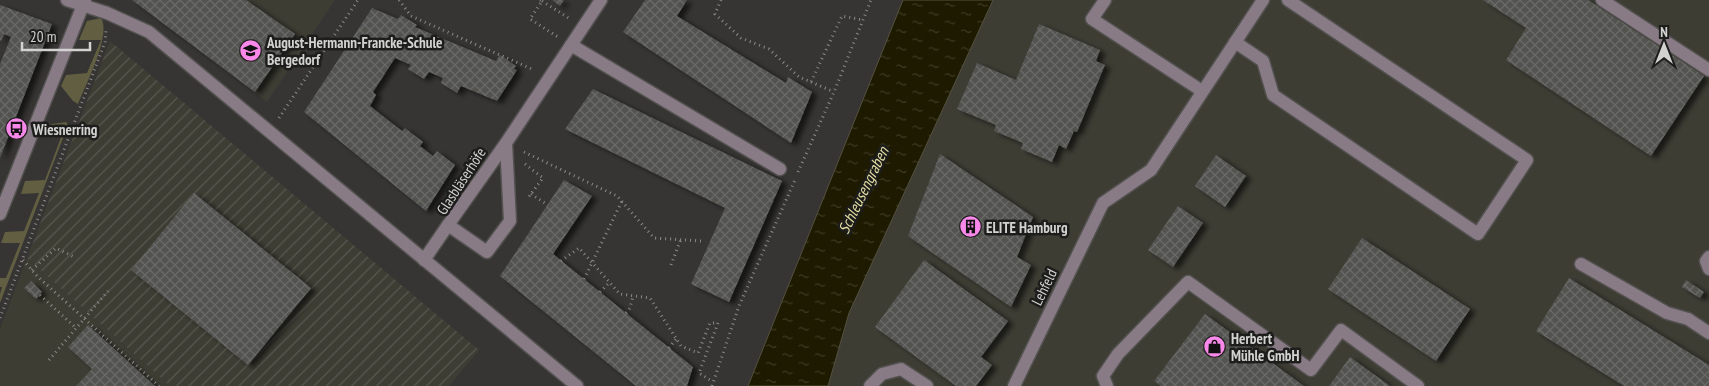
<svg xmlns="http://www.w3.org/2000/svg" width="1709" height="386" font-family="'PT Sans Narrow',sans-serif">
	<defs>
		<pattern id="industrial-furrows" width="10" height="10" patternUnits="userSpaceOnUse" patternTransform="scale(1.25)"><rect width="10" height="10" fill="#3e3d34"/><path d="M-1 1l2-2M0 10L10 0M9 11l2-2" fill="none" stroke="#595850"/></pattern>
		<pattern id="water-ripples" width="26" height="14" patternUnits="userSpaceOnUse" patternTransform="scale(1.25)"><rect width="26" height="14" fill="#1e1a00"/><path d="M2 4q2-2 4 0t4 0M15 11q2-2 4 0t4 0" fill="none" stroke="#3e3a24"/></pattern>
		<pattern id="building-cross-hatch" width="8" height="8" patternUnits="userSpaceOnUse" patternTransform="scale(1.25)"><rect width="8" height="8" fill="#525250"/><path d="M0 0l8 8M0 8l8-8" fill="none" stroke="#6a6a68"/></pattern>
		<filter id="shadow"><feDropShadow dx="5.5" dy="3" stdDeviation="2.5" flood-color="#0009"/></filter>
	</defs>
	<rect width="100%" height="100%" fill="#363533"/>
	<g fill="#3e3d34">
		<polygon points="133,0 335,0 267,102"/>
		<polygon points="993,0 1709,0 1709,386 828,386 849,313"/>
		<polygon points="27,258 170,386 0,386 0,329"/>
	</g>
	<polygon fill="url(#industrial-furrows)" points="110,41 479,350 449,386 170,386 27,258"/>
	<g fill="#615e41">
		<path d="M101 18C112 34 85 86 78 104L73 101 61 86 66 75 87 73 101 40H79L87 21Z"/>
		<polygon points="66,122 68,125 0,303 0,294 2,287 0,287 0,278 6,278 20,243 1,243 5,232 24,231 39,193 21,194 25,181 45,180 63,132 42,134 45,125"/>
	</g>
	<polygon fill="url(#water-ripples)" stroke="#54513f" points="903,0 993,0 849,313 828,386 748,386"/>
	<g fill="url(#building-cross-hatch)" filter="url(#shadow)">
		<polygon points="132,0 246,0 295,34 255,92"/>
		<polygon points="552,0 564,0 560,6"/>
		<polygon points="645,0 687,0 677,16 786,83 788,77 812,92 791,143 623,32"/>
		<polygon points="1483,0 1588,0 1704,76 1651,156 1506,60 1526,28"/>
		<polygon points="0,5 52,24 0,158 0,64 11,37 4,34 1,41 0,40"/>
		<polygon points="372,8 398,19 401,15 417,25 415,27 496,61 500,55 516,66 514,69 517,70 497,101 461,86 457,93 441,83 443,78 429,72 424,79 408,69 411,65 395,58 373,92 376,95 370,106 402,131 405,128 423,142 420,146 433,156 437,151 455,165 426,211 304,112"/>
		<polygon points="1039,24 1100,50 1096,61 1105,65 1077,132 1074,131 1066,149 1059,145 1052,162 1021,149 1023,143 994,131 996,125 957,109 977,63 1016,80"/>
		<polygon points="593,89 782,181 729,302 691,284 725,208 565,129"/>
		<polygon points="940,154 1033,217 1017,257 1031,265 1011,307 908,236"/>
		<polygon points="1216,155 1246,176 1225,207 1195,186"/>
		<polygon points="564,180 592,196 553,254 693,367 687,386 636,386 500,276"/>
		<polygon points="194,193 311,288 248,365 131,270"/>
		<polygon points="1178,206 1203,223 1173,267 1148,250"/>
		<polygon points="1362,238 1470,309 1436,361 1328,289"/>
		<polygon points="924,260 1008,321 981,357 992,365 976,386 956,386 875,327"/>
		<polygon points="1569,278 1709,365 1709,386 1624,386 1536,331"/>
		<polygon points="1686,280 1704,292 1700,298 1682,287"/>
		<polygon points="31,281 42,292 36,299 24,288"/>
		<polygon points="1205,314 1304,386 1161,386 1154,381"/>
		<polygon points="88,325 155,386 76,386 92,369 68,347"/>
		<polygon points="1350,357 1390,386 1329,386"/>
	</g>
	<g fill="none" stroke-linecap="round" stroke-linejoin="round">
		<defs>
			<g id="minor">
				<polyline points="67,0 107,13 149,32 577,386"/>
				<polyline points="1105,0 1092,19 1202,91"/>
				<polyline points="1602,0 1709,70"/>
				<polyline points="1235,42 1263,61 1273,95 1478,234 1527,160 1288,0"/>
				<polyline points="571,45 780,169"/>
				<polyline points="506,143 510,221 487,252 448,225 506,143 601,0"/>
				<polyline points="0,214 85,0"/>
				<polyline points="1709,257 1706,261 1709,269"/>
				<polyline points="424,260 448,225"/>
				<polyline points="1581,264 1667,313 1688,319 1709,333"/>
				<polyline points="870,386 882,374 901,369 927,386"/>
				<polyline points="1014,386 1103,203 1151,170 1263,0"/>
				<polyline points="1107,386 1103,376 1118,354 1188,282 1311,370 1341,330 1418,386"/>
			</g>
		</defs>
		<use href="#minor" stroke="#52514f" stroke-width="15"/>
		<g stroke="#8b8b8a" stroke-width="3" stroke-dasharray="1 4" stroke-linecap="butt">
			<polyline points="399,0 411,16 534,70"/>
			<polyline points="540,0 542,1 530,19 558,37"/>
			<polyline points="721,0 715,14 741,38 769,49 799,77 811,82 842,16 863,20"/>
			<polyline points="542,1 570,19"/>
			<polyline points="811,82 834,92"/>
			<polyline points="279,118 358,0"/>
			<polyline points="524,152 617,196 654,238 701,241"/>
			<polyline points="525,164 543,178 527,199"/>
			<polyline points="798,172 834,92 871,0"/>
			<polyline points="531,194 548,205"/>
			<polyline points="23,260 37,276 159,386"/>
			<polyline points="561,261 579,248 620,294 650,298 681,346 698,353 710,323 718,323 699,373 713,382"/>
			<polyline points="671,265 681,239"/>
			<polyline points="32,270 56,248 74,257"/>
			<polyline points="584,279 622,201"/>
			<polyline points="600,292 610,282"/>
			<polyline points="40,295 76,328"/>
			<polyline points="626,313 630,308 633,296"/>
			<polyline points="0,318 105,42 106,31"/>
			<polyline points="669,348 676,339"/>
			<polyline points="49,360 108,291"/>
			<polyline points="712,386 739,306 795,180"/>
		</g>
		<use href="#minor" stroke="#887b86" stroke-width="12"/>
	</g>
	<defs>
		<symbol id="school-disc" viewBox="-11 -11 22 22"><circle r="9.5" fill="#f888ea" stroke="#1d1d1c"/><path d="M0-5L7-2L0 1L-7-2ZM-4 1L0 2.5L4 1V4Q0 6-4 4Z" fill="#111"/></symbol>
		<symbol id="bus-disc" viewBox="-11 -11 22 22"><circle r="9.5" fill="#f888ea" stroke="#1d1d1c"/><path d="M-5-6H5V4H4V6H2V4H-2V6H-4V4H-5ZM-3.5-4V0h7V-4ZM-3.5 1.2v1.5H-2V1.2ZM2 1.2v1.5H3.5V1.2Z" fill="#111"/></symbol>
		<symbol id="building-disc" viewBox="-11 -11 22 22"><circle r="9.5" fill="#f888ea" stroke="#1d1d1c"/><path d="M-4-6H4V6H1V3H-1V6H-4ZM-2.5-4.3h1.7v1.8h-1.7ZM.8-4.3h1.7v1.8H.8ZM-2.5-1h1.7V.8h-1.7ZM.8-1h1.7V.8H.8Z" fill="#111"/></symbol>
		<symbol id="shop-disc" viewBox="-11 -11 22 22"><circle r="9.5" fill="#f888ea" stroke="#1d1d1c"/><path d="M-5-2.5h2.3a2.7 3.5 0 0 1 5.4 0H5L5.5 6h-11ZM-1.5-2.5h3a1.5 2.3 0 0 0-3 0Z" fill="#111"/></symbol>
	</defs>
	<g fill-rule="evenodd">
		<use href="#school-disc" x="238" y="38" width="25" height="25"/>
		<use href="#bus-disc" x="4" y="116" width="25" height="25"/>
		<use href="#building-disc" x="958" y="214" width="25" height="25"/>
		<use href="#shop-disc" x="1202" y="334" width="25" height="25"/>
	</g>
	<g text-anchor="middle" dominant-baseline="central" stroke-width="5" stroke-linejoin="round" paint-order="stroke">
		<g font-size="15" font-weight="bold" fill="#d2d2d1" stroke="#1d1d1c" text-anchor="start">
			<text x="267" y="42">August-Hermann-Francke-Schule<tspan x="267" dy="17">Bergedorf</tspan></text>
			<text x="33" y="129">Wiesnerring</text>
			<text x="986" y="227">ELITE Hamburg</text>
			<text x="1231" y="338">Herbert<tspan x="1231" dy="17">Mühle GmbH</tspan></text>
		</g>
		<g font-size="15" fill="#d2d2d1" stroke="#1d1d1c">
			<text transform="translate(461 181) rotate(-57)">Glasbläserhöfe</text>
			<text transform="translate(1044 287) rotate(-64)">Lehfeld</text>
		</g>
		<g font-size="16" font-style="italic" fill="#e4dea2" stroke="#1d1d1c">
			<text transform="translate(863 190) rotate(-64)">Schleusengraben</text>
		</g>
	</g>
	<g transform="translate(1664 45)" stroke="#1d1d1c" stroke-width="4" paint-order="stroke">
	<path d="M0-4L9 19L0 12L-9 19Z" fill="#d2d2d1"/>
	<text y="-8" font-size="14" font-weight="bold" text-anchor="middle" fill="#d2d2d1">N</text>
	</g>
	<path d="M22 42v8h68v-8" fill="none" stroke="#d2d2d1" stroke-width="2.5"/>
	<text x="30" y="42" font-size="15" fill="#d2d2d1" stroke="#1d1d1c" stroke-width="4" paint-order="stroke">20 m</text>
</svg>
